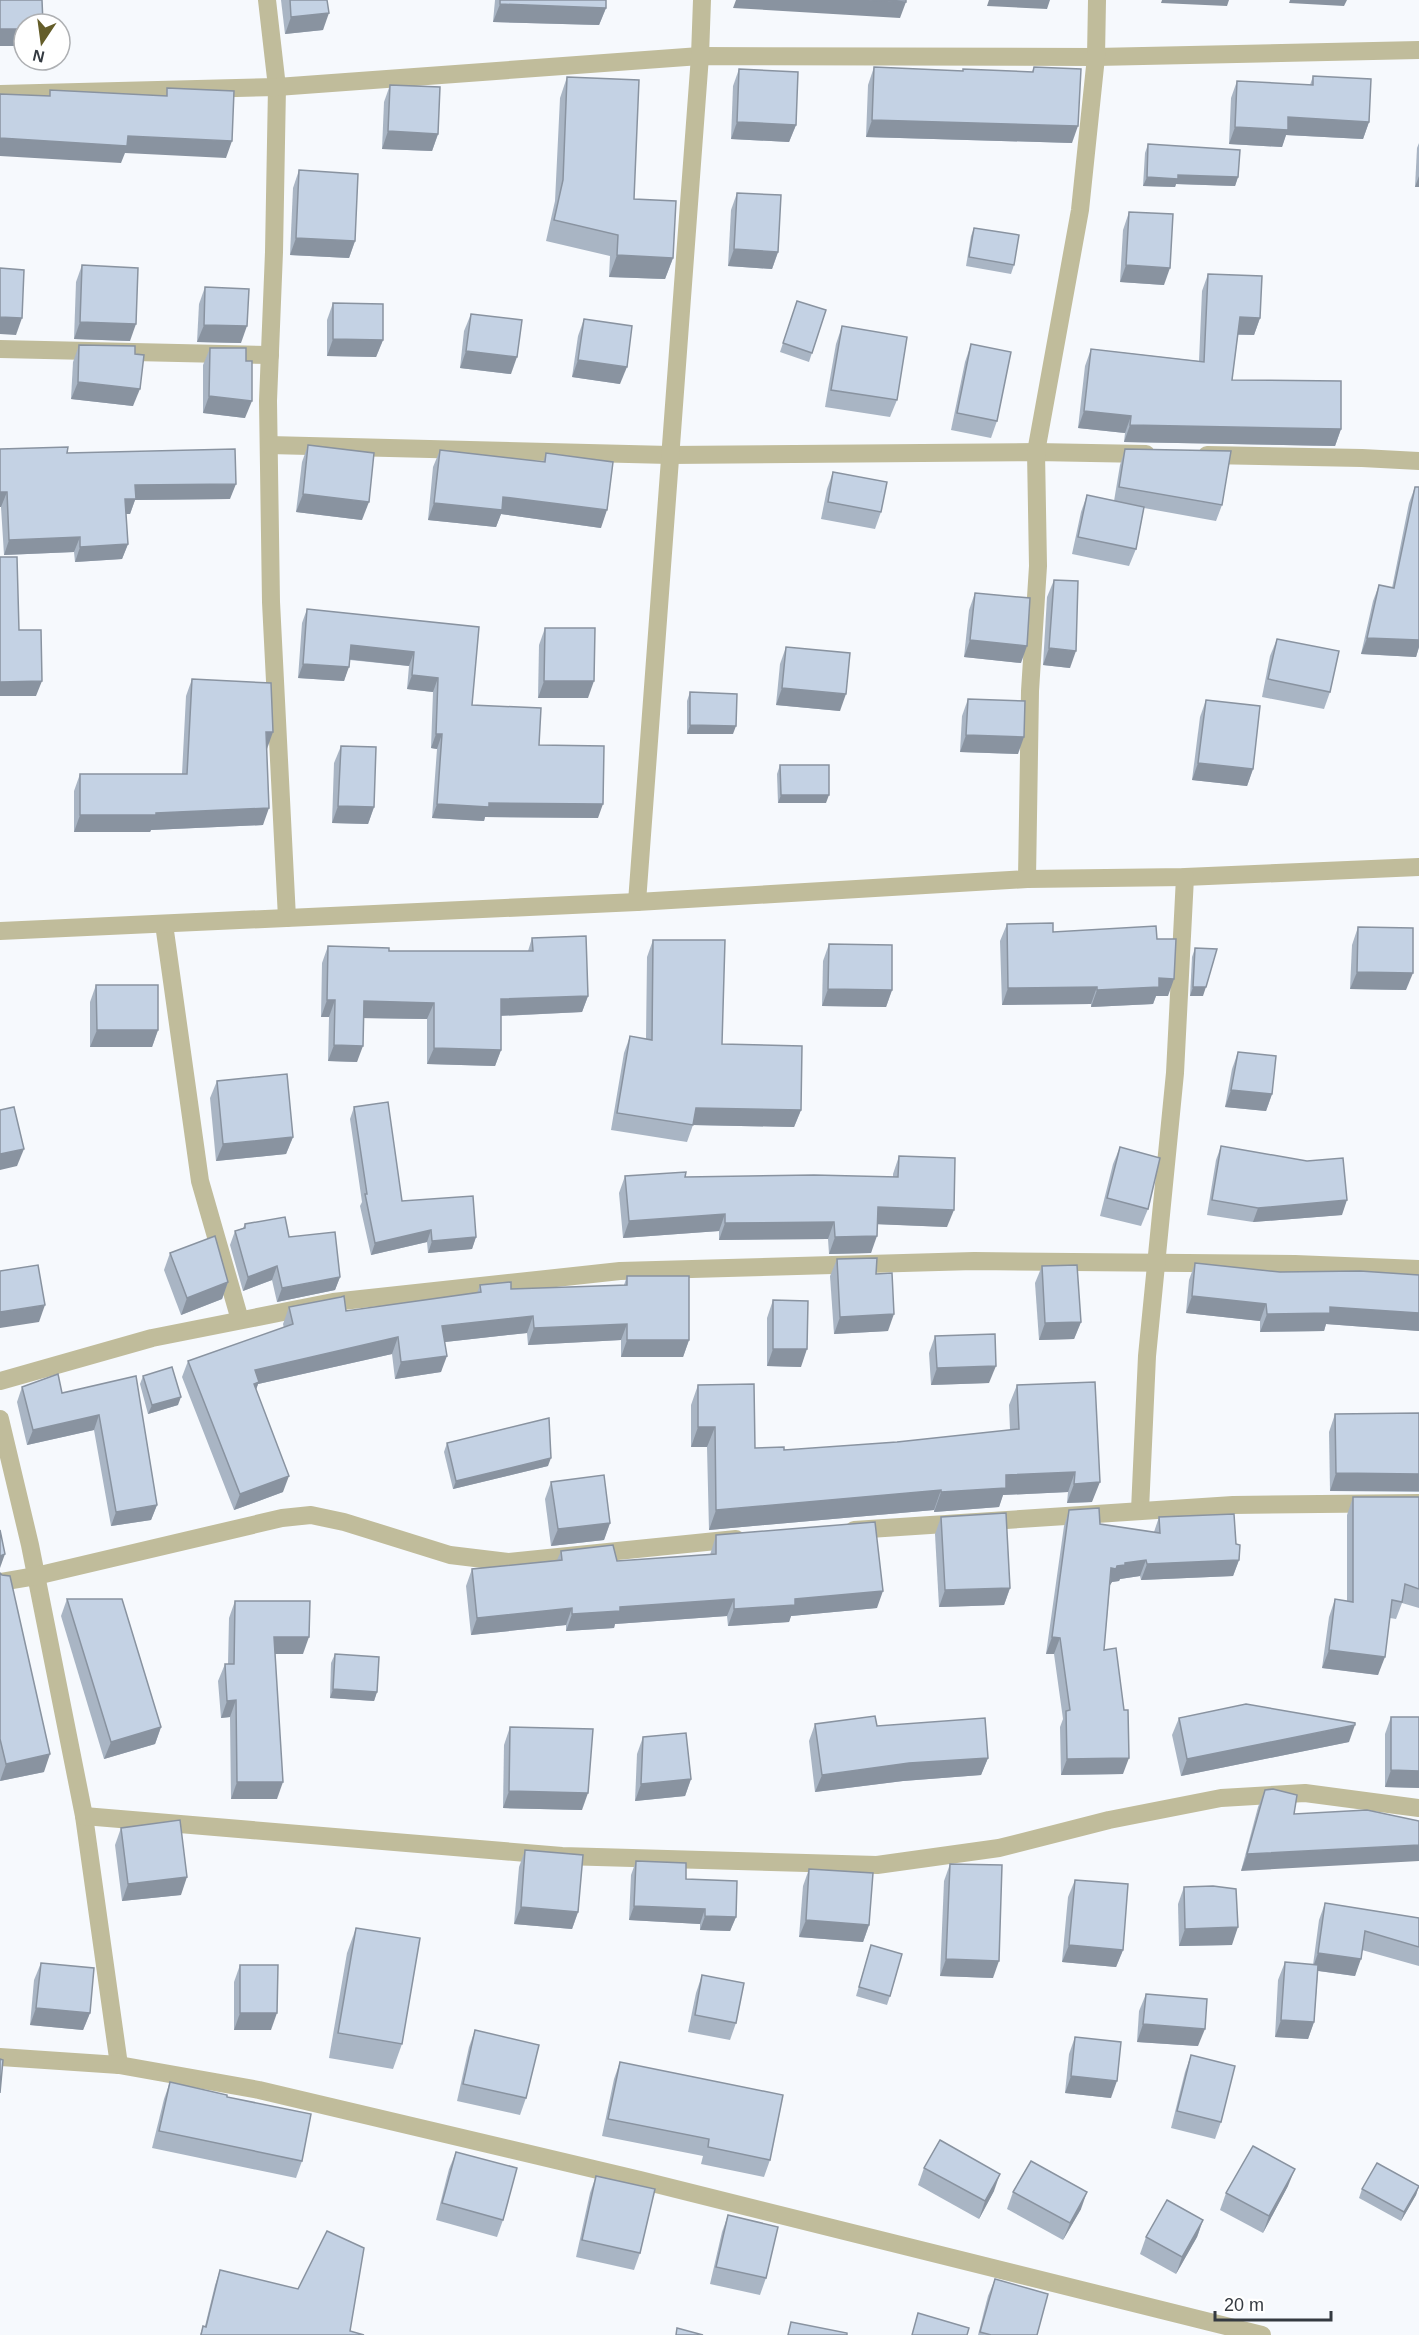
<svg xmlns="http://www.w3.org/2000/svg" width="1419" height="2335" font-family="Arial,sans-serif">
	<rect width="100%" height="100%" fill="#f6f9fd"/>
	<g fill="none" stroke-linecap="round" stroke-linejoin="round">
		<g stroke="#c0bc9b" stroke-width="18">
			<polyline points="267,0 277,87 274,252 268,401 271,602 287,918"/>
			<polyline points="0,94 277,87 700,56 1096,57 1419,50"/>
			<polyline points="0,349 270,355"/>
			<polyline points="269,445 669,455 1036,452 1146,454"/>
			<polyline points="1207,455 1362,458 1419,461"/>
			<polyline points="1027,879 1030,691 1038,566 1036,452 1080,210 1096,57 1097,0"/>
			<polyline points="637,902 700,56 702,0"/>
			<polyline points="164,924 200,1181 240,1320"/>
			<polyline points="0,931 637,902 1027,879 1185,877 1419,867"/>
			<polyline points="0,1381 152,1338 333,1302 620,1271 974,1261 1295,1264 1419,1269"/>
			<polyline points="0,1419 30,1545 84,1816 119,2065"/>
			<polyline points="1140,1510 1147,1356 1175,1073 1185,877"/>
			<polyline points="854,1530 1233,1505 1419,1503"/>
			<polyline points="0,1582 36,1576 282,1518 311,1515 344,1522 450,1555 508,1562 736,1539"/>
			<polyline points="84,1816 562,1856 877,1865 999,1848 1109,1820 1221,1798 1305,1793 1419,1808"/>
			<polyline points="0,2057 119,2065 259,2090 640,2180 1262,2335"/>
		</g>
	</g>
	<g fill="#a9b5c4">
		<polygon points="281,0 327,0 323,30 285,34"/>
		<polygon points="495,0 606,0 606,8 599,25 493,22"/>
		<polygon points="874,67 963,71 963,69 1032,72 1034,67 1072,143 866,137 868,85"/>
		<polygon points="739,69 796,125 789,142 731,139 733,86"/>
		<polygon points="1313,76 1369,122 1363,139 1286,135 1282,147 1229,144 1231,98 1237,81 1310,85"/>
		<polygon points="567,77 634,199 673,258 665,279 609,277 610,256 546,241 555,201 560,98"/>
		<polygon points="390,85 438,134 432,151 382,149 384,102"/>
		<polygon points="1419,143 1419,187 1415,187 1417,148"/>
		<polygon points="1148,144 1238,177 1235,186 1176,184 1175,187 1143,186 1145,153"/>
		<polygon points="299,170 355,241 349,258 290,255 293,188"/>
		<polygon points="737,193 778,252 772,269 728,266 731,210"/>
		<polygon points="1129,212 1164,285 1120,282 1123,230"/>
		<polygon points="974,228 1014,265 1011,274 966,266 971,236"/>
		<polygon points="82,265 130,341 74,339 76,282"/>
		<polygon points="1208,274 1260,318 1254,335 1238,335 1232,380 1341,429 1335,446 1124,442 1125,433 1078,428 1085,366 1091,349 1199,361 1202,291"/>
		<polygon points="205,287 241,343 197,342 199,304"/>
		<polygon points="797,301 826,310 809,362 780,352"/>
		<polygon points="333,303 383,340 376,357 327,356 327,320"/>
		<polygon points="471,314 511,374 460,368 464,331"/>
		<polygon points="584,319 620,384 572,377 578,336"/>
		<polygon points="842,326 897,400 890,417 825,407 836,344"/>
		<polygon points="971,344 997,421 991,438 951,430 965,362"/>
		<polygon points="79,345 135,354 133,406 71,399 73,362"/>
		<polygon points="210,348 246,361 245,418 203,413 203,365"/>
		<polygon points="308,445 362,520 296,512 302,462"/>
		<polygon points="0,449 67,453 230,499 135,500 130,514 126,514 128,544 122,559 75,562 74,552 4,555 1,507"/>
		<polygon points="1125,449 1222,505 1216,521 1144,508 1136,549 1129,566 1072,554 1081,512 1087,495 1114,501 1120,465"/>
		<polygon points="440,450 543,462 546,453 601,528 501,514 496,527 428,520 433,467"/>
		<polygon points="833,472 881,512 875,529 821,519 827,489"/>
		<polygon points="1415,487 1419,487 1419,647 1416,657 1361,654 1373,601 1379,585 1392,588 1409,503"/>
		<polygon points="1054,580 1070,668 1043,665 1047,597"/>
		<polygon points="975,593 1021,663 964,657 969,610"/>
		<polygon points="307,609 479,627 472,705 539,745 598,818 485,817 484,821 432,818 437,749 431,748 433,692 407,689 409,666 350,660 344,681 298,678 302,623"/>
		<polygon points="545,628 588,698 538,698 539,645"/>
		<polygon points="1277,639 1330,692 1324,709 1262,697 1270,656"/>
		<polygon points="786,647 840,711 776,705 780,664"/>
		<polygon points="192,679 267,749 263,825 151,830 150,832 74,832 74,791 80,774 182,774 186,696"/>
		<polygon points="690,692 733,734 687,734 687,701"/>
		<polygon points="968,699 1018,754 960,752 962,716"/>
		<polygon points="1206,700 1253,769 1247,786 1192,780 1200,717"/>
		<polygon points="341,746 374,807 368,824 332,823 334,763"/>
		<polygon points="780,765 826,803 778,803 777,774"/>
		<polygon points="1007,924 1053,932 1157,939 1168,996 1156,996 1153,1004 1091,1007 1091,1004 1002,1005 1000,941"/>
		<polygon points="1358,927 1406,990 1350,989 1352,945"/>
		<polygon points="532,938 588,996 582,1012 501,1016 501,1050 495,1066 427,1064 427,1019 364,1018 357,1062 328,1061 329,1017 321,1017 322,963 328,946 389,951 528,951"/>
		<polygon points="653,940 722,1044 801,1110 794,1127 693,1125 687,1142 611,1130 624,1053 630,1036 646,1039 647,957"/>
		<polygon points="829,944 892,990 886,1007 822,1006 823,961"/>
		<polygon points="1195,948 1203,996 1190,996 1192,957"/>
		<polygon points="96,985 158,1030 152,1047 90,1047 90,1002"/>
		<polygon points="1238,1052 1272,1094 1266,1111 1225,1107 1232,1069"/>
		<polygon points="217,1081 293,1137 286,1154 216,1161 210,1098"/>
		<polygon points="354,1107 402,1201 476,1237 472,1249 428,1253 427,1242 371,1255 360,1206 362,1202 350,1119"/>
		<polygon points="1221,1146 1342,1215 1253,1222 1207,1215 1216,1160"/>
		<polygon points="1120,1147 1148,1209 1141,1226 1100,1216 1113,1164"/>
		<polygon points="899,1156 947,1227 877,1224 871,1253 829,1254 828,1239 719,1240 719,1231 623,1238 619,1193 625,1176 685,1177 893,1177 893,1174"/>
		<polygon points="245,1224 289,1237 340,1277 335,1290 277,1302 272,1280 243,1291 230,1245 235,1231 243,1228"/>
		<polygon points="170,1253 228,1282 222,1299 181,1315 164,1270"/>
		<polygon points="837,1259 876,1274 888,1331 834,1334 830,1276"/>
		<polygon points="1195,1263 1280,1272 1419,1275 1419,1331 1326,1324 1324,1331 1260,1332 1260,1321 1186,1313 1189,1280"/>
		<polygon points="1042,1266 1081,1322 1074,1339 1039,1340 1035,1283"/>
		<polygon points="627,1276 689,1340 683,1357 621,1357 621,1340 528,1345 527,1333 445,1342 441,1372 395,1379 392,1354 258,1384 256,1389 283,1492 234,1510 182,1377 188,1361 284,1328 283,1324 289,1307 346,1311 477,1293 480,1285 511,1289 624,1285"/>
		<polygon points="773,1300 801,1367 767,1366 767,1318"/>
		<polygon points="935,1336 989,1383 931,1385 929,1353"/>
		<polygon points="136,1376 157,1505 151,1520 111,1526 94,1430 27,1445 17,1402 22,1387 62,1393"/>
		<polygon points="143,1376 178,1405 148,1414 140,1384"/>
		<polygon points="1095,1382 1092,1502 1067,1503 1068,1492 1003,1495 999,1507 934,1512 934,1510 709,1530 707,1447 691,1447 691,1405 698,1385 755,1448 784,1450 897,1442 1010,1430 1009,1405 1017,1385"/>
		<polygon points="1419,1413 1419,1492 1330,1491 1329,1432 1335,1414"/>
		<polygon points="447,1443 548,1466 453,1489 444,1452"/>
		<polygon points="551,1482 610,1523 604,1540 551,1546 545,1499"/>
		<polygon points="1353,1497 1419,1497 1419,1608 1402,1603 1396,1619 1390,1618 1378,1675 1322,1668 1329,1617 1335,1599 1347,1601 1347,1515"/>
		<polygon points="1069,1510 1100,1524 1154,1532 1159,1517 1236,1544 1239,1560 1233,1576 1141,1580 1140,1576 1120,1579 1119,1581 1112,1582 1110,1585 1104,1650 1123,1774 1061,1775 1060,1727 1063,1719 1054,1654 1046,1654 1064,1526"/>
		<polygon points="941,1517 1010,1588 1004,1605 939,1607 935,1534"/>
		<polygon points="716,1535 877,1608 791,1616 789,1622 728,1626 727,1616 615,1624 614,1628 566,1631 566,1625 471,1635 466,1586 472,1569 557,1560 561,1551 617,1561 710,1555"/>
		<polygon points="0,1573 2,1575 44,1772 0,1781"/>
		<polygon points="67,1599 161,1727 155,1744 104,1759 61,1616"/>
		<polygon points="235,1601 303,1654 275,1654 277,1799 231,1799 230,1717 221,1718 218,1681 225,1664 228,1664 229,1618"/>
		<polygon points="335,1654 377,1692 374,1701 330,1698 331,1663"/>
		<polygon points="1391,1717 1419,1717 1419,1788 1385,1787 1385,1734"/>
		<polygon points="1179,1718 1349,1742 1181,1776 1172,1735"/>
		<polygon points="815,1724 877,1726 988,1758 981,1775 903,1781 815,1792 809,1741"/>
		<polygon points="510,1727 582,1810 503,1808 504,1745"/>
		<polygon points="643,1737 691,1779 685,1796 635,1801 637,1754"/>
		<polygon points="1265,1790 1294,1814 1241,1871 1258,1807"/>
		<polygon points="121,1828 181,1895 122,1901 115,1845"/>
		<polygon points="525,1850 578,1912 572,1929 514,1924 519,1867"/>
		<polygon points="636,1861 686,1879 736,1917 730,1931 700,1930 700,1924 629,1920 631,1875"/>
		<polygon points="950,1864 993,1978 940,1976 944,1881"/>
		<polygon points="809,1869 869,1925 863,1942 799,1937 803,1886"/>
		<polygon points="1075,1880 1123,1950 1116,1967 1062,1962 1068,1897"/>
		<polygon points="1184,1887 1232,1945 1179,1946 1178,1904"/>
		<polygon points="1325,1903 1419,1918 1419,1917 1419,1966 1362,1950 1355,1976 1318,1971 1314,2022 1308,2039 1275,2037 1278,1980 1285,1962 1313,1965 1319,1920"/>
		<polygon points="356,1928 402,2044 393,2069 329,2058 347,1953"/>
		<polygon points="871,1945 890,1996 887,2005 856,1996"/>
		<polygon points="41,1963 90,2013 83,2030 30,2025 34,1980"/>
		<polygon points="240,1965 271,2030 234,2030 234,1982"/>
		<polygon points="702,1975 736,2023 730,2040 688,2032 696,1993"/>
		<polygon points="1146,1994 1198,2046 1137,2042 1139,2011"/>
		<polygon points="475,2030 526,2098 520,2115 457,2101 469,2047"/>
		<polygon points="1075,2037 1111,2098 1065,2093 1069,2054"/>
		<polygon points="1191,2055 1221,2122 1215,2139 1171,2128 1185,2072"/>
		<polygon points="620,2062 770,2160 764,2177 701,2164 703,2156 602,2136 614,2079"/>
		<polygon points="170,2082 227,2097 302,2161 296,2178 152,2148 164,2099"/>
		<polygon points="456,2152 503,2220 497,2237 436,2220 449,2169"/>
		<polygon points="924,2168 994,2191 979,2219 918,2185"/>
		<polygon points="596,2176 640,2253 634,2270 576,2257 590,2193"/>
		<polygon points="1288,2186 1263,2233 1220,2210 1226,2193"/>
		<polygon points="1419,2186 1416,2195 1401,2221 1359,2198 1362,2189"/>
		<polygon points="1013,2192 1081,2209 1063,2240 1007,2209"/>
		<polygon points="728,2215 766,2278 760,2295 710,2284 722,2232"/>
		<polygon points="1203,2220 1197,2237 1176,2274 1140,2254 1146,2237"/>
		<polygon points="220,2270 350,2331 364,2335 200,2335 203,2326 205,2326 215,2285"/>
		<polygon points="995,2279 1037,2335 978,2335 988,2296"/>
	</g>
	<g fill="#8993a0">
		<polygon points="736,0 868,0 906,2 900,18 733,8"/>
		<polygon points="989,0 1050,0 1047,9 987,6"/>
		<polygon points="1162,0 1229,0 1227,6 1161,3"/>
		<polygon points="1290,0 1347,0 1344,6 1289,3"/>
		<polygon points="500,4 606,8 599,25 493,22"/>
		<polygon points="329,13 323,30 285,34 291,17"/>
		<rect x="0" y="29" width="24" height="17"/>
		<polygon points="1288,117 1369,122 1363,139 1286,135 1282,147 1229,144 1235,127"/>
		<polygon points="872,120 1078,126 1072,143 866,137"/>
		<polygon points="737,122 796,125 789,142 731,139"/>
		<polygon points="388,131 438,134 432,151 382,149"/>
		<polygon points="128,136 232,141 226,158 125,153 121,163 0,156 0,138"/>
		<polygon points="1178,175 1238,177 1235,186 1176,184 1175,187 1143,186 1147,177"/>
		<polygon points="1419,176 1419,187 1415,187"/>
		<polygon points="296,238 355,241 349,258 290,255"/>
		<polygon points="734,249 778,252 772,269 728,266"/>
		<polygon points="617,255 673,258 665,279 609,277"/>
		<polygon points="1126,265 1170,268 1164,285 1120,282"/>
		<polygon points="0,317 22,318 16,335 0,334"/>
		<polygon points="1240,317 1260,318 1254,335 1233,334"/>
		<polygon points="80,322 136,324 130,341 74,339"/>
		<polygon points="204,325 247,326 241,343 197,342"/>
		<polygon points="333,339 383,340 376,357 327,356"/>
		<polygon points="466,351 517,357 511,374 460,368"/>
		<polygon points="578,360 627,367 620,384 572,377"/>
		<polygon points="78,382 140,389 133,406 71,399"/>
		<polygon points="209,396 252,401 245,418 203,413"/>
		<polygon points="1084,411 1131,416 1125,433 1078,428"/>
		<polygon points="1130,425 1341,429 1335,446 1124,442"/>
		<polygon points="236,484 230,499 135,500 130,514 119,514 125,499 135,485"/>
		<polygon points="0,492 7,492 1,507 0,507"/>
		<polygon points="303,494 369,502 362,520 296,512"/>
		<polygon points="503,497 607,510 601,528 501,514 496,527 428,520 434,503"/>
		<polygon points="80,537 74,552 4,555 9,540"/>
		<polygon points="128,544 122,559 75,562 80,547"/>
		<polygon points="1367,638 1419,640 1419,647 1416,657 1361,654"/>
		<polygon points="970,640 1027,646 1021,663 964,657"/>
		<polygon points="351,645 414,652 409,666 346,659"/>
		<polygon points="1049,648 1076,651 1070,668 1043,665"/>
		<polygon points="303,664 349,667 344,681 298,678"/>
		<polygon points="412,675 438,678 433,692 407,689"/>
		<polygon points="42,681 36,696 0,696 0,682"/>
		<polygon points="544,681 594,681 588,698 538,698"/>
		<polygon points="782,688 846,694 840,711 776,705"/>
		<polygon points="690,725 736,726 733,734 687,734"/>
		<polygon points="266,732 273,732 267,749"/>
		<polygon points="436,734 442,734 437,749 431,748"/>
		<polygon points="966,735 1024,737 1018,754 960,752"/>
		<polygon points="1198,763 1253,769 1247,786 1192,780"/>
		<polygon points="781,795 829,795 826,803 778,803"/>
		<polygon points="489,803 603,804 598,818 485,817 484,821 432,818 437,804"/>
		<polygon points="338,806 374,807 368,824 332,823"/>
		<polygon points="269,808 263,825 151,830 150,832 74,832 80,815 156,813"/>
		<polygon points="1357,972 1413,973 1406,990 1350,989"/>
		<polygon points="1159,978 1174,979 1168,996 1156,996 1153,1004 1091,1007 1097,990"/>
		<polygon points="1097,987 1091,1004 1002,1005 1008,988"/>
		<polygon points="1193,987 1206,987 1203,996 1190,996"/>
		<polygon points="828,989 892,990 886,1007 822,1006"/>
		<polygon points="588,996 582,1012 495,1016 501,999"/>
		<polygon points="327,1000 335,1000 329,1017 321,1017"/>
		<polygon points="364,1001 434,1003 427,1019 358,1018"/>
		<polygon points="97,1030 158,1030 152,1047 90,1047"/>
		<polygon points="334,1045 363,1046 357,1062 328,1061"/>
		<polygon points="434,1048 501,1050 495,1066 427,1064"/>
		<polygon points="1231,1090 1272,1094 1266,1111 1225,1107"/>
		<polygon points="696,1108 801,1110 794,1127 693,1125"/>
		<polygon points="293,1137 286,1154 216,1161 223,1144"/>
		<polygon points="24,1149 17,1166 0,1170 0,1154"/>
		<polygon points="1347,1200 1342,1215 1253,1222 1258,1208"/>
		<polygon points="878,1207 954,1210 947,1227 872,1224"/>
		<polygon points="725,1214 719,1231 623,1238 629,1221"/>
		<polygon points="834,1222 828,1239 719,1240 725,1223"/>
		<polygon points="431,1230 427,1242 371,1255 375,1243"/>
		<polygon points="877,1236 871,1253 829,1254 835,1237"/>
		<polygon points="476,1237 472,1249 428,1253 432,1241"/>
		<polygon points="277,1266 272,1280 243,1291 248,1277"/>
		<polygon points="340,1277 335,1290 277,1302 282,1288"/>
		<polygon points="228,1282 222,1299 181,1315 187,1298"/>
		<polygon points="1192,1296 1266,1304 1260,1321 1186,1313"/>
		<polygon points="45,1305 39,1322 0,1328 0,1312"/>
		<polygon points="1330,1307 1419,1313 1419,1331 1326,1324 1324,1331 1260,1332 1267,1314"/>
		<polygon points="894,1314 888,1331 834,1334 840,1317"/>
		<polygon points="533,1316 527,1333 436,1343 442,1326"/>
		<polygon points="1081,1322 1074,1339 1039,1340 1045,1323"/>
		<polygon points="627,1324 621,1340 528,1345 534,1328"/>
		<polygon points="398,1337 392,1354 258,1384 253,1399 255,1370"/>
		<polygon points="627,1340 689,1340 683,1357 621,1357"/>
		<polygon points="773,1349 807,1349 801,1367 767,1366"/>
		<polygon points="447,1356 441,1372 395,1379 401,1362"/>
		<polygon points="996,1366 989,1383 931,1385 937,1368"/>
		<polygon points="181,1397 178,1405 148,1414 152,1405"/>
		<polygon points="99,1415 94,1430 27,1445 33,1430"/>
		<polygon points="698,1427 715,1427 707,1447 691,1447"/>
		<polygon points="551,1458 548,1466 453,1489 456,1481"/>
		<polygon points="1075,1472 1068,1492 1003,1495 999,1507 934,1512 941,1492 1006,1475"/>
		<polygon points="1336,1473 1419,1474 1419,1491 1330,1491"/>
		<polygon points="289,1476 283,1492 234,1510 240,1494"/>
		<polygon points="1100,1482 1092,1502 1067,1503 1074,1484"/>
		<polygon points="941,1490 934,1510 709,1530 716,1510"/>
		<polygon points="157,1505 151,1520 111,1526 116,1512"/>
		<polygon points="610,1523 604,1540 551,1546 558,1529"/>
		<polygon points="5,1554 0,1568 0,1556"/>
		<polygon points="1146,1560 1140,1576 1120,1579 1119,1581 1112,1582 1110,1585 1111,1568 1125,1563"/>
		<polygon points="1239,1560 1233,1576 1141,1580 1147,1564"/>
		<polygon points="1010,1588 1004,1605 939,1607 945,1590"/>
		<polygon points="883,1591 877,1608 791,1616 789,1622 728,1626 734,1609 795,1599"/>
		<polygon points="734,1599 727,1616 615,1624 614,1628 566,1631 572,1614 620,1607"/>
		<polygon points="572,1608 566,1625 471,1635 477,1618"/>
		<polygon points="274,1637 309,1637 303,1654 267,1654"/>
		<polygon points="1052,1637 1060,1638 1054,1654 1046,1654"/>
		<polygon points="1329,1650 1385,1657 1378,1675 1322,1668"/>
		<polygon points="333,1689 377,1692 374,1701 330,1698"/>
		<polygon points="236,1700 230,1717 221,1718 227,1701"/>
		<polygon points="1355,1725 1349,1742 1181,1776 1187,1759"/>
		<polygon points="161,1727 155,1744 104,1759 111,1742"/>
		<polygon points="50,1754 44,1772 0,1781 6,1764"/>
		<polygon points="988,1758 981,1775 903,1781 815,1792 822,1775 909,1763"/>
		<polygon points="1129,1758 1123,1774 1061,1775 1067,1759"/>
		<polygon points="1391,1770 1419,1771 1419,1788 1385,1787"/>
		<polygon points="691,1779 685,1796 635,1801 641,1784"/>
		<polygon points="237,1782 283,1782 277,1799 231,1799"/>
		<polygon points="509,1791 588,1793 582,1810 503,1808"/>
		<polygon points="1419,1845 1419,1861 1241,1871 1247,1854"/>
		<polygon points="187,1877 181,1895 122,1901 128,1884"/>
		<polygon points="634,1906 705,1909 700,1924 629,1920"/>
		<polygon points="521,1907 578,1912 572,1929 514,1924"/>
		<polygon points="705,1916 736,1917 730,1931 700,1930"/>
		<polygon points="806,1920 869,1925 863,1942 799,1937"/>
		<polygon points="1238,1927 1232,1945 1179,1946 1185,1929"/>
		<polygon points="1069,1945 1123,1950 1116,1967 1062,1962"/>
		<polygon points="1318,1953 1361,1959 1355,1976 1312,1970"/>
		<polygon points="946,1959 999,1961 993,1978 940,1976"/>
		<polygon points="36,2008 90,2013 83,2030 30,2025"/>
		<polygon points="240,2013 277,2013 271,2030 234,2030"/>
		<polygon points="1281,2020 1314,2022 1308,2039 1275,2037"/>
		<polygon points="1143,2024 1205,2029 1198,2046 1137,2042"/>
		<polygon points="1071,2076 1117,2081 1111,2098 1065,2093"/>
		<polygon points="1295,2169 1288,2186 1263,2233 1269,2216"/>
		<polygon points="1000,2174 994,2191 979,2219 985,2201"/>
		<polygon points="1419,2186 1416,2195 1401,2221 1404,2212"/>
		<polygon points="1087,2192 1081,2209 1063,2240 1070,2223"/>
		<polygon points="1203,2220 1197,2237 1176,2274 1182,2257"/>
	</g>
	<g fill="#c4d2e4" stroke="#8993a0" stroke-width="1.5">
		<polygon points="0,0 42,0 43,24 24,24 24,29 0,29"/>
		<polygon points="290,0 327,0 329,13 291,17"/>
		<polygon points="500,0 606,0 606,8 500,4"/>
		<polygon points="868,0 906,0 906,2"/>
		<polygon points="874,67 963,71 963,69 1033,72 1034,67 1081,69 1078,126 872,120"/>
		<polygon points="739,69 798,72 796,125 737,122"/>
		<polygon points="1313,76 1371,79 1369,122 1288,117 1288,130 1235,127 1237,81 1313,85"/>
		<polygon points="567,77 639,80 634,199 676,201 673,258 617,255 618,235 554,220 563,180"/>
		<polygon points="390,85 440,87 438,134 388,131"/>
		<polygon points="167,88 234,91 232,141 128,136 127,146 0,138 0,94 50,96 50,90 167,96"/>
		<polygon points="1148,144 1240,150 1238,177 1178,175 1178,179 1147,177"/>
		<polygon points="299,170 358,174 355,241 296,238"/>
		<polygon points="737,193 781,195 778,252 734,249"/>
		<polygon points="1129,212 1173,214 1170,268 1126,265"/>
		<polygon points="974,228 1019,235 1014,265 969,257"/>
		<polygon points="82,265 138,268 136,324 80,322"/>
		<polygon points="0,268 24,270 22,318 0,317"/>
		<polygon points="1208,274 1262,276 1260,318 1240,317 1232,380 1341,381 1341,429 1130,425 1131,416 1084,411 1091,349 1204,362"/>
		<polygon points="205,287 249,289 247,326 204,325"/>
		<polygon points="797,301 826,310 812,353 783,343"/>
		<polygon points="333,303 383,304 383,340 333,339"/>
		<polygon points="471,314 522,320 517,357 466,351"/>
		<polygon points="584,319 632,326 627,367 578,360"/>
		<polygon points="842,326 907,337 897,400 831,390"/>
		<polygon points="971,344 1011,352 997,421 957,413"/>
		<polygon points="79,345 135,346 135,354 144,355 140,389 78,382"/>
		<polygon points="210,348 246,348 246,361 252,361 252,401 209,396"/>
		<polygon points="308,445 374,453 369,502 303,494"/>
		<polygon points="68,447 67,453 235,449 236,484 135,485 136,499 125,499 128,544 80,547 80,537 9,540 7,492 0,492 0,449"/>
		<polygon points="1125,449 1231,451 1222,505 1119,487"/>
		<polygon points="440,450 545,462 546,453 613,462 607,510 503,497 502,510 434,503"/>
		<polygon points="833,472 887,482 881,512 828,502"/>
		<polygon points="1415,487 1419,487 1419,640 1367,638 1379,585 1394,588"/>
		<polygon points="1087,495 1144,507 1136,549 1078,537"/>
		<polygon points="0,557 17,557 19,630 41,630 42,681 0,682"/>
		<polygon points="1054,580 1078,581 1076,651 1049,648"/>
		<polygon points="975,593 1030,598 1027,646 970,640"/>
		<polygon points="307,609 479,627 472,705 541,708 539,745 604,746 603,804 489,803 489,807 437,804 442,734 436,734 438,678 412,675 414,652 351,645 349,667 303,664"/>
		<polygon points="545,628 595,628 594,681 544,681"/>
		<polygon points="1277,639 1339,651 1330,692 1268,679"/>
		<polygon points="786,647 850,653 846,694 782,688"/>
		<polygon points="192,679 271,683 273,732 266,732 269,808 156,813 156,815 80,815 80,774 187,774"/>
		<polygon points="690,692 737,694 736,726 690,725"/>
		<polygon points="968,699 1025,701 1024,737 966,735"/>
		<polygon points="1206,700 1260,706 1253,769 1198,763"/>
		<polygon points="341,746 376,747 374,807 338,806"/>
		<polygon points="780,765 829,765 829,795 781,795"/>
		<polygon points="1053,923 1053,932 1156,926 1157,939 1176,939 1174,979 1159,978 1159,987 1097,990 1097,987 1008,988 1007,924"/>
		<polygon points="1358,927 1413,928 1413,973 1357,972"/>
		<polygon points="586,936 588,996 501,999 501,1050 434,1048 434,1003 364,1001 363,1046 334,1045 335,1000 327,1000 328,946 389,948 389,951 533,951 532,938"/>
		<polygon points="653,940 725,940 722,1044 802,1046 801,1110 696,1108 693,1125 617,1113 630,1036 652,1040"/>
		<polygon points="829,944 892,945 892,990 828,989"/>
		<polygon points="1195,948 1217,949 1206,987 1193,987"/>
		<polygon points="96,985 158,985 158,1030 97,1030"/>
		<polygon points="1238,1052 1276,1056 1272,1094 1231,1090"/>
		<polygon points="287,1074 293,1137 223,1144 217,1081"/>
		<polygon points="388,1102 402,1201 473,1196 476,1237 432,1241 431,1230 375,1243 365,1194 367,1194 354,1107"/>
		<polygon points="14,1107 24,1149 0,1154 0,1110"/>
		<polygon points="1221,1146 1307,1161 1343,1158 1347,1200 1258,1208 1212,1200"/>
		<polygon points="1120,1147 1160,1158 1148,1209 1107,1198"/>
		<polygon points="899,1156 955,1158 954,1210 878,1207 877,1236 835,1237 834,1222 725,1223 725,1214 629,1221 625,1176 686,1172 685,1177 814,1175 898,1177"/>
		<polygon points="285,1217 289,1237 335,1232 340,1277 282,1288 277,1266 248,1277 235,1231 245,1228 245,1224"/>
		<polygon points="215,1236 228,1282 187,1298 170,1253"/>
		<polygon points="877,1258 876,1274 892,1273 894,1314 840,1317 837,1259"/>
		<polygon points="1195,1263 1280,1272 1360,1271 1419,1275 1419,1313 1330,1307 1330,1313 1267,1314 1266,1304 1192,1296"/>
		<polygon points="38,1265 45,1305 0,1312 0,1271"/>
		<polygon points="1077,1265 1081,1322 1045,1323 1042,1266"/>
		<polygon points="627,1276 689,1276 689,1340 627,1340 627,1324 534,1328 533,1316 442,1326 447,1356 401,1362 398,1337 255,1370 259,1382 254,1384 289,1476 240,1494 188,1361 293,1324 289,1307 341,1297 344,1296 346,1311 481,1292 480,1285 511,1282 511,1289 627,1285"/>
		<polygon points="773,1300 808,1301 807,1349 773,1349"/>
		<polygon points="995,1334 996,1366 937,1368 935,1336"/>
		<polygon points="172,1367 181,1397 152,1405 143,1376"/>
		<polygon points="58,1374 62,1393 136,1376 157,1505 116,1512 99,1415 33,1430 22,1387"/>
		<polygon points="1095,1382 1100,1482 1074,1484 1075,1472 1006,1475 1006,1488 941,1492 941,1490 716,1510 715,1427 698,1427 698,1385 754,1384 755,1448 784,1447 784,1450 897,1442 1019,1429 1017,1385"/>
		<polygon points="1419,1413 1419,1474 1336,1473 1335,1414"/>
		<polygon points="549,1418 551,1458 456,1481 447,1443"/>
		<polygon points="604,1475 610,1523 558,1529 551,1482"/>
		<polygon points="1353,1497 1419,1497 1419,1589 1405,1584 1402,1602 1392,1600 1385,1657 1329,1650 1335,1599 1353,1602"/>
		<polygon points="1099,1508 1100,1524 1160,1533 1159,1517 1234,1514 1236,1544 1240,1545 1239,1560 1147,1564 1146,1560 1125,1563 1125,1565 1117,1566 1116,1569 1111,1568 1104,1650 1116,1648 1124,1710 1128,1710 1129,1758 1067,1759 1066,1711 1070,1710 1060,1638 1052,1637 1069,1510"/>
		<polygon points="1006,1513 1010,1588 945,1590 941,1517"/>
		<polygon points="875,1522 883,1591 795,1599 795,1605 734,1609 734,1599 620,1607 620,1611 572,1614 572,1608 477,1618 472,1569 562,1560 561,1551 613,1545 617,1561 716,1554 716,1535"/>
		<polygon points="0,1530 5,1554 0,1556"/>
		<polygon points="0,1573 2,1575 10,1576 50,1754 6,1764 0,1739"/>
		<polygon points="67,1599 122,1599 161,1727 111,1742"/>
		<polygon points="235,1601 310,1601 309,1637 274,1637 283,1782 237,1782 236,1700 227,1701 225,1664 234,1664"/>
		<polygon points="335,1654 379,1657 377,1692 333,1689"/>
		<polygon points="1246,1704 1355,1723 1355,1725 1187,1759 1179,1718"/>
		<polygon points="875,1716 877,1726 985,1718 988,1758 909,1763 822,1775 815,1724"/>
		<polygon points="1391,1717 1419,1717 1419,1771 1391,1770"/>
		<polygon points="510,1727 593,1729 588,1793 509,1791"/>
		<polygon points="686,1733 691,1779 641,1784 643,1737"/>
		<polygon points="1273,1789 1297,1795 1294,1814 1367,1810 1419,1821 1419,1845 1247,1854 1265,1790"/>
		<polygon points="180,1820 187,1877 128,1884 121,1828"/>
		<polygon points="525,1850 583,1855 578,1912 521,1907"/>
		<polygon points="636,1861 686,1863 686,1879 737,1881 736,1917 705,1916 705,1909 634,1906"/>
		<polygon points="950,1864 1002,1865 999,1961 946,1959"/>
		<polygon points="809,1869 873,1873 869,1925 806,1920"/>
		<polygon points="1075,1880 1128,1884 1123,1950 1069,1945"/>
		<polygon points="1213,1886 1236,1889 1238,1927 1185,1929 1184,1887"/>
		<polygon points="1325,1903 1419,1918 1419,1947 1365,1931 1361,1959 1318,1953"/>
		<polygon points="356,1928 420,1938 402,2044 338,2033"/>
		<polygon points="871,1945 902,1954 890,1996 859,1987"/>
		<polygon points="1285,1962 1318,1965 1314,2022 1281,2020"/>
		<polygon points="41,1963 94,1968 90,2013 36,2008"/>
		<polygon points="240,1965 278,1965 277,2013 240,2013"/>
		<polygon points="702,1975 744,1983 736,2023 695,2015"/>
		<polygon points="1146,1994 1207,1999 1205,2029 1143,2024"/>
		<polygon points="475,2030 539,2045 526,2098 463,2084"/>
		<polygon points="1075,2037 1121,2042 1117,2081 1071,2076"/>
		<polygon points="1191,2055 1235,2066 1221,2122 1177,2111"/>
		<polygon points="0,2059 3,2060 0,2093"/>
		<polygon points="620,2062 783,2095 770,2160 708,2147 709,2139 608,2119"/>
		<polygon points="170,2082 227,2095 227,2097 311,2114 302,2161 159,2131"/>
		<polygon points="940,2140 1000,2174 985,2201 924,2168"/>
		<polygon points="1253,2146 1295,2169 1269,2216 1226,2193"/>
		<polygon points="456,2152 517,2168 503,2220 442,2203"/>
		<polygon points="1031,2161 1087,2192 1070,2223 1013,2192"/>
		<polygon points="1377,2163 1419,2186 1404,2212 1362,2189"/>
		<polygon points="596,2176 655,2189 640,2253 582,2240"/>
		<polygon points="1167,2200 1203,2220 1182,2257 1146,2237"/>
		<polygon points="728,2215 778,2227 766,2278 716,2267"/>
		<polygon points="327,2231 364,2248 350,2331 364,2335 201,2335 203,2326 206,2327 220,2270 298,2289"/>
		<polygon points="995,2279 1048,2294 1037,2335 991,2335 980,2332"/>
		<polygon points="918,2313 969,2328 967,2335 912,2335"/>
		<polygon points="791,2322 847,2333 847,2335 788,2335"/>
		<polygon points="677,2328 703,2335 676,2335"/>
	</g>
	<g transform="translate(42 42) rotate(193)"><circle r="28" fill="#ffffff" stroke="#aeb0b3" stroke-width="1.5"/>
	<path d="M0-4.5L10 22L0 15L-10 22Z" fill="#645d29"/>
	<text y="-9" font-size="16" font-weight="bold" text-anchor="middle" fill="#343a41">N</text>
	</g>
	<path d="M1215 2311v9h116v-9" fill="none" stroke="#343a41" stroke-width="3"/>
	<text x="1224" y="2311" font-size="18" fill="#343a41" stroke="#ffffff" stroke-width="4.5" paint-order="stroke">20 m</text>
</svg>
